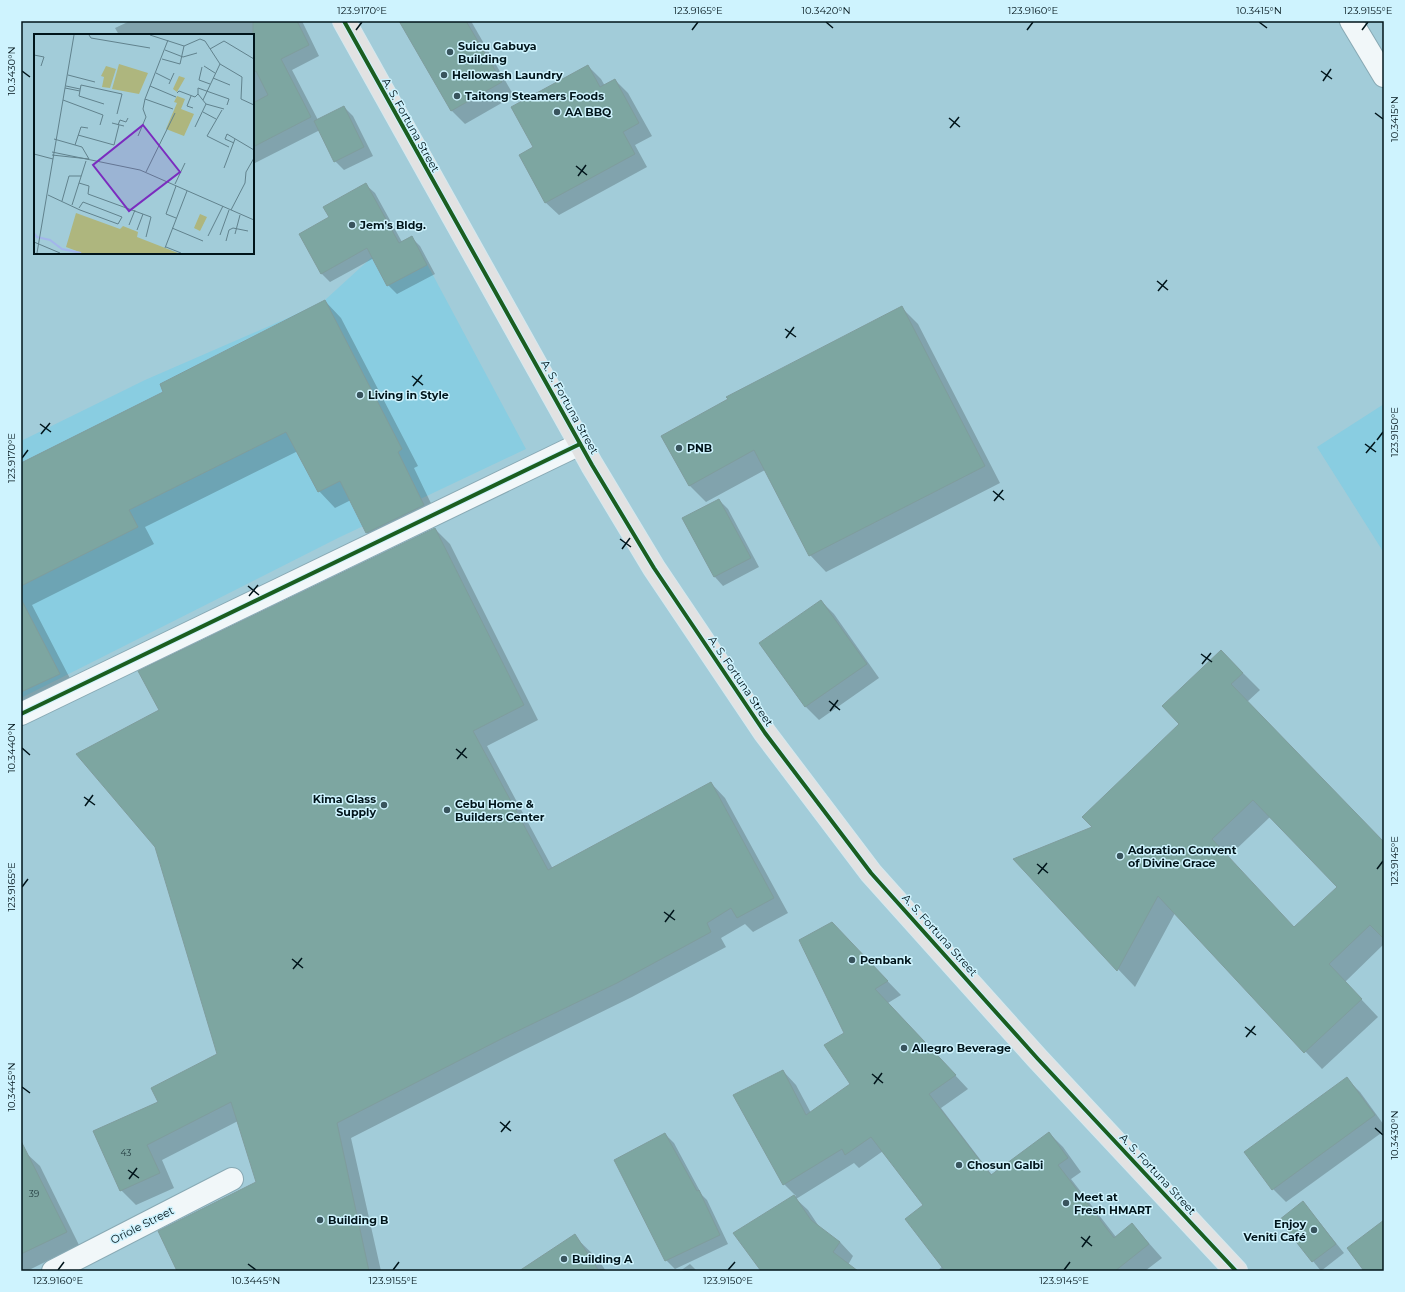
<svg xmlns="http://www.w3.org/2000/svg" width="1405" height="1292" font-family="Montserrat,sans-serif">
	<rect width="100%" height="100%" fill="#a2ccd9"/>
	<g fill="#89cde1">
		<polygon points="412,236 526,449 338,538 21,698 21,441 145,380 290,317 325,300 372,257"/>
		<polygon points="1384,404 1384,553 1317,447"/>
	</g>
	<g fill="#0003" fill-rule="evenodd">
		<polygon points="130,21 302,21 319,56 292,70 318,120 344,107 353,116 373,156 344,170 335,161 320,130 253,164 253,35 119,35 115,28"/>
		<polygon points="400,21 471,21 514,96 465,124 451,110"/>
		<polygon points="588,66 601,79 605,86 615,80 628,93 652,136 635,145 647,167 559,215 545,202 534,148"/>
		<polygon points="366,185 375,193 402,242 411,237 420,246 435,274 397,294 388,285 374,258 330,282 321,273 330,218"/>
		<polygon points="325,301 341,318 418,466 414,468 440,522 384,549 367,533 351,500 335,508 319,491 298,451 145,527 154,544 32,605 76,690 21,716 21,464 165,392"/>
		<polygon points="902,308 918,324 1000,483 826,572 810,555 765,470 706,502 690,486 662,437"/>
		<polygon points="719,500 728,509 759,567 723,586 715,577"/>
		<polygon points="435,529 450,544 538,720 487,746 553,869 711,783 725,798 788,913 753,932 745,924 721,938 726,947 632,997 518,1053 351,1138 381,1271 178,1271 257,1183 238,1121 162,1160 174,1188 136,1205 121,1190 160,1102 218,1055 160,711"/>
		<polygon points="821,601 834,614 879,678 819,720 806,707"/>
		<path d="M1221 651 1260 690 1247 702 1384 843V944L1345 982 1378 1017 1322 1069 1175 913 1135 987 1015 860 1094 828 1181 724ZM1270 817 1338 887 1294 928 1228 857Z"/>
		<polygon points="845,937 901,995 888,1003 968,1089 941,1108 992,1175 1049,1133 1063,1147 1081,1172 1071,1179 1116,1237 1132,1224 1162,1258 1145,1271 937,1271 943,1266 924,1205 883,1151 859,1168 854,1163 796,1199 808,1210 820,1228 840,1242 853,1256 848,1265 856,1271 763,1271 735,1233 796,1196 784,1184 783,1071 796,1085 811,1113 852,1084 845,1033"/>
		<polygon points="1347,1079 1360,1092 1384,1125 1384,1131 1286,1202 1273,1189"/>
		<polygon points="665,1134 674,1143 702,1195 707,1200 728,1244 675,1269 666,1260"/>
		<polygon points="26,1153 40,1166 79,1245 27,1271 21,1271 21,1155"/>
		<polygon points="1303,1202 1344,1253 1321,1271 1280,1220"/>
		<polygon points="574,1236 597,1258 606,1271 521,1271"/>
		<polygon points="690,1264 697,1271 680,1271"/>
	</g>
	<g fill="#7da6a1" stroke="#7f9d9d" fill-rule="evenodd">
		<polygon points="253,21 297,21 309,45 281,59 311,117 253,147 253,103 268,95 256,71 253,73"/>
		<polygon points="399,21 466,21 502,82 451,111"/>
		<polygon points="588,65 600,87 615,79 639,123 623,132 635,154 545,203 519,155 533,147 511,107"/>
		<polygon points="344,106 364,147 334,162 314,121"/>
		<polygon points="366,183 399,243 412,236 427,265 387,286 367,248 321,274 299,234 329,217 323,207"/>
		<polygon points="325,300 402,449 398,452 424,505 366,533 340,481 318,492 286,432 129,510 138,527 21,586 21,463 163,392 160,384"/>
		<polygon points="902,306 985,466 809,556 754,450 689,486 661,436 728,399 726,397"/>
		<polygon points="719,499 751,558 714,577 682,518"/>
		<polygon points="435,528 524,705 473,731 548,870 711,782 774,898 737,918 731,908 707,923 711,932 617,983 503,1038 337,1123 369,1271 177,1271 158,1231 256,1182 231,1102 147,1145 160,1173 120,1191 93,1131 158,1102 151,1088 217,1054 155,847 76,754 159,710 138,671"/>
		<polygon points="21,599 60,674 21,692"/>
		<polygon points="821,600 867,664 805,707 759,643"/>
		<path d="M1221 650 1243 673 1231 684 1384 842V939L1370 925 1329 964 1362 999 1304 1053 1158 896 1117 971 1013 859 1092 827 1082 817 1179 724 1162 706ZM1253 800 1337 887 1294 927 1212 839Z"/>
		<polygon points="832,922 888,981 875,989 956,1075 929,1094 991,1175 1049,1132 1068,1158 1058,1165 1114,1238 1132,1223 1149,1244 1115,1271 945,1271 905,1219 923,1205 871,1137 845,1155 842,1149 783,1185 733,1095 783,1070 806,1115 850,1084 824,1045 844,1033 799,940"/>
		<polygon points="1347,1077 1375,1115 1272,1190 1244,1152"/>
		<polygon points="665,1133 697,1191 699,1190 720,1235 665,1261 614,1160"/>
		<polygon points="21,1141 67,1232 21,1254"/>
		<polygon points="794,1195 811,1220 840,1242 833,1252 858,1271 761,1271 733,1233"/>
		<polygon points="1303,1201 1336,1244 1312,1262 1279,1220"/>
		<polygon points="1384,1220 1384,1271 1364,1271 1347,1248"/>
		<polygon points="575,1234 599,1271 519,1271"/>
	</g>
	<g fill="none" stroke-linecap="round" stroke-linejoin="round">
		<defs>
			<g id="minor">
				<polyline points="1351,21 1384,76"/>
				<polyline points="21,714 580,444"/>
				<polyline points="53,1271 232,1179"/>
			</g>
			<polyline id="major" points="344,21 592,465 654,568 765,733 871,873 1037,1058 1236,1271"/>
		</defs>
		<use href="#minor" stroke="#88a9b4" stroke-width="24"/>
		<use href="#major" stroke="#d5e8ee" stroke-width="24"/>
		<use href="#minor" stroke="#f1f7f9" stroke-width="22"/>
		<use href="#major" stroke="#e2e2e2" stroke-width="22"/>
		<defs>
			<g id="cycleway">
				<polyline points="344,21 592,465 654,568 765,733 871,873 1037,1058 1236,1271"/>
				<polyline points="21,714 580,444"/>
			</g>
		</defs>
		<use href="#cycleway" stroke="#cef3fe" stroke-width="6"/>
		<use href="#cycleway" stroke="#1b5e20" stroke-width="4"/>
	</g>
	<path fill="none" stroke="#00141a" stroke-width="1.5" d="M826 22 833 28M1259 22 1267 28M356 30 362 22M692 30 698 22M1027 30 1033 22M1362 30 1368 22M22 71 30 77M1321 71 1332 79M1323 81 1331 69M1375 113 1383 119M949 118 960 127M950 128 959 117M576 166 587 175M578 176 586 165M1157 281 1168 290M1158 291 1167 280M785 329 796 337M786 338 794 327M412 376 423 385M413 386 422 375M40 424 51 432M41 434 50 423M1377 440 1383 432M1365 444 1376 452M1366 453 1375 442M22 458 28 450M993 491 1004 500M994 501 1003 490M620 539 631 547M622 549 630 538M248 586 259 595M249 596 258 585M1201 654 1212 662M1202 664 1211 653M829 701 840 710M830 711 838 700M22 748 30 755M456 749 467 758M457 759 466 748M84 797 95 805M85 806 93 795M1037 864 1048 873M1377 869 1383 861M1038 874 1047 863M22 887 28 879M664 912 675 920M665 922 674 910M292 959 303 968M293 969 302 958M1245 1027 1256 1035M1246 1037 1255 1026M872 1074 883 1083M874 1084 882 1073M22 1087 30 1093M500 1122 511 1131M1375 1128 1383 1135M501 1132 510 1121M128 1170 139 1178M129 1179 137 1168M1081 1237 1092 1246M1082 1247 1090 1236M248 1264 256 1270M58 1270 64 1262M393 1270 399 1262M728 1270 735 1262M1064 1270 1070 1262"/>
	<g fill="#39545d" stroke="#cef3fe" stroke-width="1.5">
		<circle cx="450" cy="52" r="4"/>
		<circle cx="444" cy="75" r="4"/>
		<circle cx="457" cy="96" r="4"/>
		<circle cx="557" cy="112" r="4"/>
		<circle cx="352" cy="225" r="4"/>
		<circle cx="360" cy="395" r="4"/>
		<circle cx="679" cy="448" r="4"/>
		<circle cx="384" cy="805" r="4"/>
		<circle cx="447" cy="810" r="4"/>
		<circle cx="1120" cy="856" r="4"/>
		<circle cx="852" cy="960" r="4"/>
		<circle cx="904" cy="1048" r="4"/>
		<circle cx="959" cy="1165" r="4"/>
		<circle cx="1066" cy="1203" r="4"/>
		<circle cx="320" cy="1220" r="4"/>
		<circle cx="1314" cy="1230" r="4"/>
		<circle cx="564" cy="1259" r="4"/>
	</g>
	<g text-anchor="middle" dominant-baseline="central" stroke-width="3" stroke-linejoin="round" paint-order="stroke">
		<g font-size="9" fill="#1f383c">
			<text x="126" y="1152">43</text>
			<text x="34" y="1193">39</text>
		</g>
		<g font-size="11" font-weight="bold" fill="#00141a" stroke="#cef3fe" text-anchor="start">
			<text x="458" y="46">Suicu Gabuya<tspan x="458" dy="13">Building</tspan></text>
			<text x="452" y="75">Hellowash Laundry</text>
			<text x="465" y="96">Taitong Steamers Foods</text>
			<text x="565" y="112">AA BBQ</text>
			<text x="360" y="225">Jem's Bldg.</text>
			<text x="368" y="395">Living in Style</text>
			<text x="687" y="448">PNB</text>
			<text x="376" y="799" text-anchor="end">Kima Glass<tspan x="376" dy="13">Supply</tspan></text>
			<text x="455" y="804">Cebu Home &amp;<tspan x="455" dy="13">Builders Center</tspan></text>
			<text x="1128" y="850">Adoration Convent<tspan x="1128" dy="13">of Divine Grace</tspan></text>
			<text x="860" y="960">Penbank</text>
			<text x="912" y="1048">Allegro Beverage</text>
			<text x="967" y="1165">Chosun Galbi</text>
			<text x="1074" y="1197">Meet at<tspan x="1074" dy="13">Fresh HMART</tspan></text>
			<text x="328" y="1220">Building B</text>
			<text x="1306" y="1224" text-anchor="end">Enjoy<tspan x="1306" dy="13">Veniti Café</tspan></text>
			<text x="572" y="1259">Building A</text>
		</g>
		<g font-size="11" fill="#00141a" stroke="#cef3fe">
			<text transform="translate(411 125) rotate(61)">A. S. Fortuna Street</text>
			<text transform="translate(570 407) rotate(61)">A. S. Fortuna Street</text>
			<text transform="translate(741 681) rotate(56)">A. S. Fortuna Street</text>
			<text transform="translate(940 935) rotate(48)">A. S. Fortuna Street</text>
			<text transform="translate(1158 1174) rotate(47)">A. S. Fortuna Street</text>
			<text transform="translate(142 1225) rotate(-27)">Oriole Street</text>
		</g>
	</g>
	<g transform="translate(34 34)">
		<rect width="220" height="220" fill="#a2ccd9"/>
		<path d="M85 30 114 39 105 60 78 55ZM72 32 82 35 76 54 68 53 70 43 67 42ZM145 42 151 44 143 58 139 55ZM143 62 151 65 147 75 160 80 150 102 132 95 143 69 140 68ZM42 179 86 195 89 192 104 198 103 203 144 219H48L32 213ZM166 180 173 183 166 197 160 194Z" fill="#aeb67e"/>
		<path fill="none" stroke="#a3b6ea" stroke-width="2" d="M0 199 3 203 16 206 28 215 47 219"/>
		<path fill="none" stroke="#61828d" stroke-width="1" d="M55 1 57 4 116 14M116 1 150 12M150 12 166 5 171 7 186 30 208 43 207 65 220 71M176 15 190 7 220 25M131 16 149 23 163 19M0 21 10 23 7 32M128 25 146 30 150 12M170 32 181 39M168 33 165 46 176 50M122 39 136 46M34 41 61 48M179 44 196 51M135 50 140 39M32 52 46 55M116 52 142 63M31 54 46 57M143 59 145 57 161 63 164 60M157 62 153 72 159 74M111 65 139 75M29 66 69 81 66 91M169 66 186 30M70 70 45 62 47 51 88 60 83 80M190 75 172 70 164 60V54L195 65 193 71M188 76 173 102 195 113M169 78 182 85M78 89 90 92M84 91 86 86 92 88 94 84M161 93 172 70M44 101 80 111 85 91M104 102 112 83 109 75 111 65 134 6M20 105 48 113 55 125M200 109 191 105 193 100 220 116M41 111 47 93 54 94M18 118 106 136 220 186M0 120 19 125M18 121 55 125M190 134 201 105M112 138 141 79M45 149 55 152 54 160 117 183 112 203M141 150 151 129M14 161 46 176 84 190 88 183 49 168 45 174M28 167 35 142H47M38 171 52 127M197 176 211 149 212 138 220 124M142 184 132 180 142 152M95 191 101 176M138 194 169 207M103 196 109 180M201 200 206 181M186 201 195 176M174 202 189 172M192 207 195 196 199 194 214 197M0 208 26 219M132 213 147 219M131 214 153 157M3 219 40 1"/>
		<path fill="#7b2cbf" fill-opacity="0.15" stroke="#7b2cbf" stroke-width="2" d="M109 91 146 138 95 177 59 131Z"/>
		<rect width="220" height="220" fill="none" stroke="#00141a" stroke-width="2"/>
	</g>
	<rect width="1405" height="1292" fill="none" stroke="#cef3fe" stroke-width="44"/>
	<rect x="22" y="22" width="1361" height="1248" fill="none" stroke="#00141a" stroke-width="1.5"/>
	<g font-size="10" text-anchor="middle" fill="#00141a">
		<text x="362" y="14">123.9170°E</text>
		<text x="698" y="14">123.9165°E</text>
		<text x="826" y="14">10.3420°N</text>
		<text x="1033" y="14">123.9160°E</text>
		<text x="1259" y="14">10.3415°N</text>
		<text x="1368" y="14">123.9155°E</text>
		<text transform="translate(11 71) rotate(-90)" y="4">10.3430°N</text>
		<text transform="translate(1394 119) rotate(-90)" y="4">10.3415°N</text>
		<text transform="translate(1394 432) rotate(-90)" y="4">123.9150°E</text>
		<text transform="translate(11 458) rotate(-90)" y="4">123.9170°E</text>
		<text transform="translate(11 748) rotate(-90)" y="4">10.3440°N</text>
		<text transform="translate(1394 861) rotate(-90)" y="4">123.9145°E</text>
		<text transform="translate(11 887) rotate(-90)" y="4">123.9165°E</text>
		<text transform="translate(11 1087) rotate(-90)" y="4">10.3445°N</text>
		<text transform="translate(1394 1135) rotate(-90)" y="4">10.3430°N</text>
		<text x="58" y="1284">123.9160°E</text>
		<text x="256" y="1284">10.3445°N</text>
		<text x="393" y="1284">123.9155°E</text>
		<text x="728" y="1284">123.9150°E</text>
		<text x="1064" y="1284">123.9145°E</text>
	</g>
</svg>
